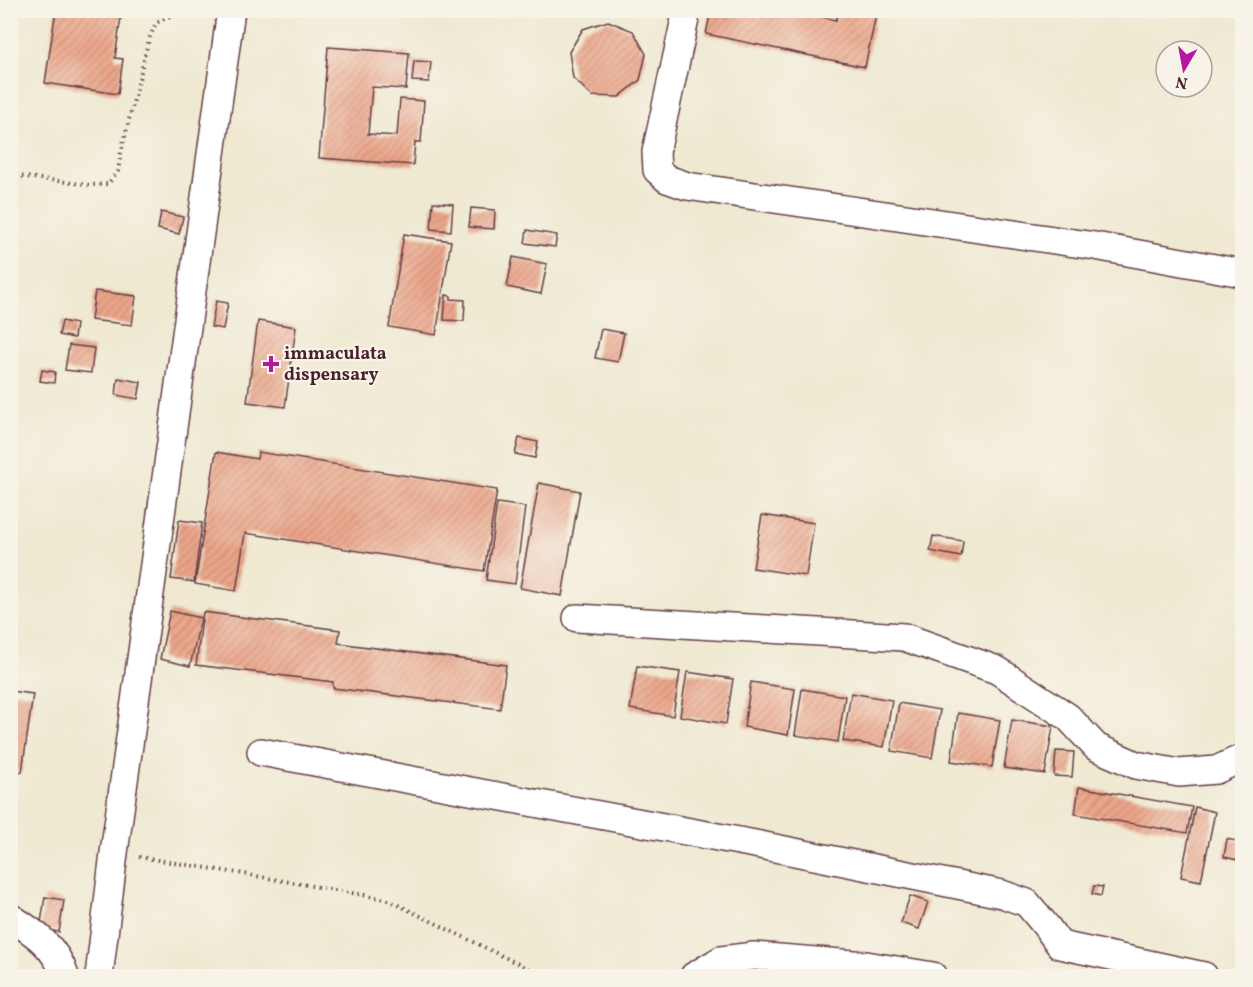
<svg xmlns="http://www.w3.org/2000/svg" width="1253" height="987" font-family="Vollkorn,serif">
	<defs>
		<pattern id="building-hatch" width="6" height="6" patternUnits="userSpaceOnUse" patternTransform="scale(1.5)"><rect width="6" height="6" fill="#eca68a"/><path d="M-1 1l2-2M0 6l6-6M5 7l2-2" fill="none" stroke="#c18771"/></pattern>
	</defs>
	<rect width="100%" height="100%" fill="#f7f3e8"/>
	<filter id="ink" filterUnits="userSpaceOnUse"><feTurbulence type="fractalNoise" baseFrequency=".0167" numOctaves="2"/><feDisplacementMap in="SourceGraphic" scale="12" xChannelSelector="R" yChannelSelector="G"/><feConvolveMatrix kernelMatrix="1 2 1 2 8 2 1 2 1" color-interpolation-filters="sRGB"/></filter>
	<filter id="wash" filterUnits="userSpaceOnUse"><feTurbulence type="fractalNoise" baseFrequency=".008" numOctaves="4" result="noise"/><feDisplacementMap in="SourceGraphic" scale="24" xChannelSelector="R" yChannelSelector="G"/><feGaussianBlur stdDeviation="1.35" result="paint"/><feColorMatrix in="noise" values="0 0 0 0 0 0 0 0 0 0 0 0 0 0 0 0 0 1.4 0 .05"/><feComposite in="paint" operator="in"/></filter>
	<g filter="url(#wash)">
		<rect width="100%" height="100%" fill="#efe9d1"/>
		<g id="blocks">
			<g fill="url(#building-hatch)">
				<polygon points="56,10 122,10 115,58 123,59 118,94 45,83"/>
				<polygon points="711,10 791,10 836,20 838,10 877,10 865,67 706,34"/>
				<polygon points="608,21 633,31 646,54 640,80 619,97 592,96 573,78 569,52 583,29"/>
				<polygon points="328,47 409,53 406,89 372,87 368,134 397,136 400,99 424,101 421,142 415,142 413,165 319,158"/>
				<polygon points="414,61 431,62 429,82 412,81"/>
				<polygon points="433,202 453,204 451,231 431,229"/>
				<polygon points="471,208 495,210 494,229 469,227"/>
				<polygon points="161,212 183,217 179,234 158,229"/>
				<polygon points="527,230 557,235 555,247 525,243"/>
				<polygon points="404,234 451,241 436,335 389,327"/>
				<polygon points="513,257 547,264 541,294 507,287"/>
				<polygon points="95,291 136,296 132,325 91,320"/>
				<polygon points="446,295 451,296 451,299 465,300 464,321 444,320"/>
				<polygon points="216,301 228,303 223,329 211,327"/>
				<polygon points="62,321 76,324 74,338 59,335"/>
				<polygon points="258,321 296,327 285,407 247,402"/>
				<polygon points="601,329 624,333 618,362 595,358"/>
				<polygon points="69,345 94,348 91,373 65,370"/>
				<polygon points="42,370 55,372 54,383 40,381"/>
				<polygon points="118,378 141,382 138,399 116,395"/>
				<polygon points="519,438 538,442 535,458 515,454"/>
				<polygon points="216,452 257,459 258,452 497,490 484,571 245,533 236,591 195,584"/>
				<polygon points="539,483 580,491 562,596 520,588"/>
				<polygon points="497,503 525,507 515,584 486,580"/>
				<polygon points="762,515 814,523 806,576 753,568"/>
				<polygon points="179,520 202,523 194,582 171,579"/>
				<polygon points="933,536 963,541 961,557 930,551"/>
				<polygon points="170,611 201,618 190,666 160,659"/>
				<polygon points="203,612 340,630 338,643 506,665 500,709 333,688 333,682 196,665"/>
				<polygon points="637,666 680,672 673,716 630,709"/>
				<polygon points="687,672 733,679 726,724 680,716"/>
				<polygon points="751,682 795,689 788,735 744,727"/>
				<polygon points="802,689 845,696 838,742 795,735"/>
				<polygon points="10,691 33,694 22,772 10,770"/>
				<polygon points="851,693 892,700 884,747 843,741"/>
				<polygon points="899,703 940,710 932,758 891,751"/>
				<polygon points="958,713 1000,720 992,767 951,761"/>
				<polygon points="1012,720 1053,726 1045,774 1004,768"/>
				<polygon points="1056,751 1074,752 1072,777 1054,776"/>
				<polygon points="1079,787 1192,807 1187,833 1075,814"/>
				<polygon points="1195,807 1215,812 1201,881 1181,877"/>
				<polygon points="1227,839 1241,842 1238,860 1224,857"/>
				<polygon points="1094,886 1103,887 1101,896 1092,894"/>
				<polygon points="910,896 928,902 919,929 901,923"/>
				<polygon points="45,897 64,900 59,932 40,929"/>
				<polygon points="751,961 793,969 792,976 748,976"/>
			</g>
		</g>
	</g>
	<g filter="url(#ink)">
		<use href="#blocks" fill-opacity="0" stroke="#633d44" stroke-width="1.5"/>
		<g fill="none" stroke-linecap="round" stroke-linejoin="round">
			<defs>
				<g id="minor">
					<polyline points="687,10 656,152 657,170 667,179 687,186 1095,246 1242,273"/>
					<polyline points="577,618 904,637 997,670 1068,717 1096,747 1136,765 1179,773 1216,770 1242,758"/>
					<polyline points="261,752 755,844 1002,894 1027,903 1046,926 1060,945 1204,976"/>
					<path d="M10 917C35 933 56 947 65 976"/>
					<polyline points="99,976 114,853 231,10"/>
					<polyline points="694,976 721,960 754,956 866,965 933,976"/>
				</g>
			</defs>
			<use href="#minor" stroke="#633d44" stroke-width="30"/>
			<g stroke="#633d44" stroke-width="4" stroke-dasharray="1.5 4.5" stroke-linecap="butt">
				<polyline points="10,175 90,185 108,184 118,171 121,152 149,39 156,23 178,13 195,10"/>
				<polyline points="139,857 250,875 386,899 543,976"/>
			</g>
			<use href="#minor" stroke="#fff" stroke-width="27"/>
		</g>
	</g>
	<path fill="#b5179e" stroke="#f7f3e8" stroke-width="2" d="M268 355h6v6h6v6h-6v6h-6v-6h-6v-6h6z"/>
	<g text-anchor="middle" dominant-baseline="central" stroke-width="4.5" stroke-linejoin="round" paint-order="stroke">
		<g font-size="18" font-weight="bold" fill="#4a1f2b" stroke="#f7f3e8" text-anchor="start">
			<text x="284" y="354">immaculata<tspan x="284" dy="21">dispensary</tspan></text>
		</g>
	</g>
	<rect width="1253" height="987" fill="none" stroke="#f7f3e8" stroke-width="36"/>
	<g transform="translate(1184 69) rotate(190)"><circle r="28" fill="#f7f3e8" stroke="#b29e9c" stroke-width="1.5"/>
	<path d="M0-4.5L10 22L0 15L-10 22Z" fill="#b5179e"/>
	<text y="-9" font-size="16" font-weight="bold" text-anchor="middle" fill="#4a1f2b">N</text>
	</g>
</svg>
